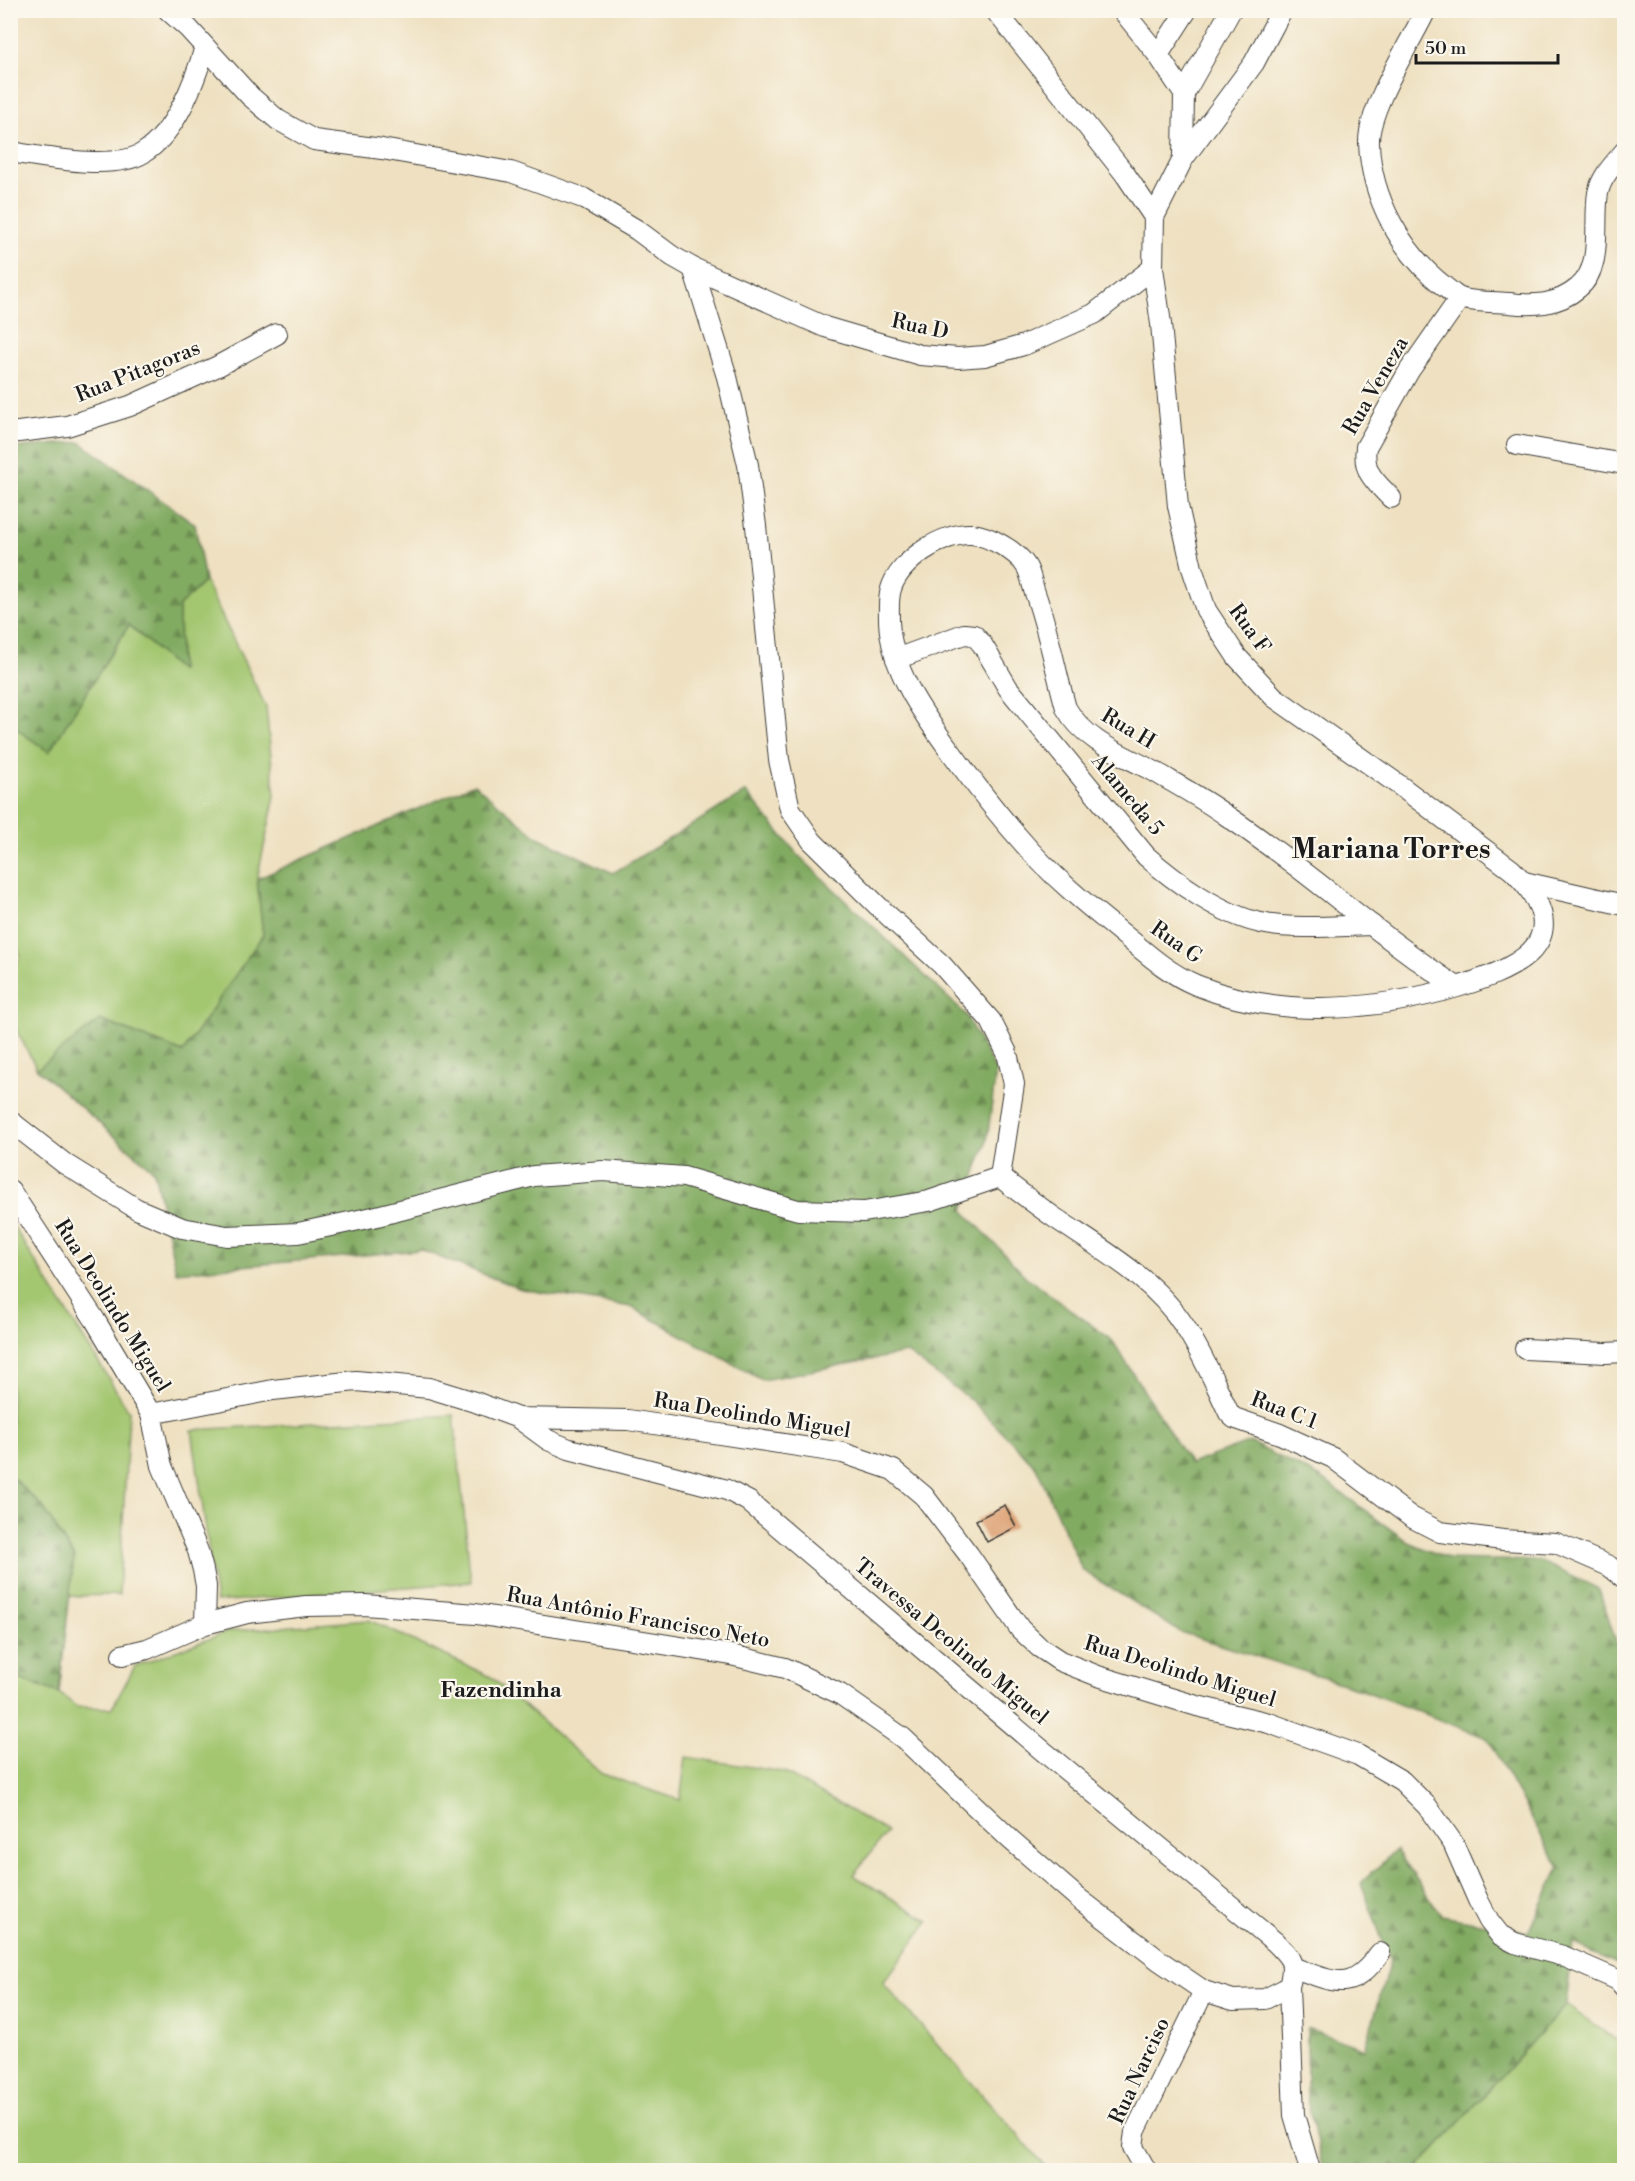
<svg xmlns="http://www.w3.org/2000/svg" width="1635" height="2181" font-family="'Libre Bodoni',serif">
	<defs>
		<pattern id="forest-firs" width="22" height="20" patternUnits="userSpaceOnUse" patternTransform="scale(1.5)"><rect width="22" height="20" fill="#82ab62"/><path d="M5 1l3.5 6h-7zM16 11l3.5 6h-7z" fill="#6a8a50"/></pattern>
	</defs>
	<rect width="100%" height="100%" fill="#fbf7ec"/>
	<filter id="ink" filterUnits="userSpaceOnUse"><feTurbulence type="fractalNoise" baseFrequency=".0167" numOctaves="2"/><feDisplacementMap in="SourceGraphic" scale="12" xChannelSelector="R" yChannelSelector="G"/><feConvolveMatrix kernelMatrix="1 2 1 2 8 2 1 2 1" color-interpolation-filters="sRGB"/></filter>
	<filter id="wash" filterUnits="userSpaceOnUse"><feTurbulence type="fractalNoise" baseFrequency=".008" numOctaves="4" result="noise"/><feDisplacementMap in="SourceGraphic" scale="24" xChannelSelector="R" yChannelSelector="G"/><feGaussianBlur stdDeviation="1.35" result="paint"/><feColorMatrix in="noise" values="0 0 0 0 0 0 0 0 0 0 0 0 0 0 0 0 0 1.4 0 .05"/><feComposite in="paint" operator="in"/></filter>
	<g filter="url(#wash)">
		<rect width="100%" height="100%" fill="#eee0c0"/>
		<g fill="#a3c66f" stroke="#607146" stroke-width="1.5">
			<polygon points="205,581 266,707 275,796 257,879 263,935 183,1052 100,1020 37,1069 11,1020 10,974 21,956 10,935 11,725 49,751 129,625 180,670 179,606"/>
			<polygon points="10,1221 129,1411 119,1595 69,1596 74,1557 43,1507 11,1476"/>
			<polygon points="454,1415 471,1582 216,1602 192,1430"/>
			<polygon points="369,1620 491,1677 602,1774 680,1800 686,1757 784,1772 887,1832 853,1875 929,1921 883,1983 1049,2170 11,2170 11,1676 59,1693 77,1707 112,1708 135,1666 230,1631"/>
			<polygon points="1566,2005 1622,2044 1624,2058 1624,2170 1416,2170"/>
		</g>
		<g fill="url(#forest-firs)" stroke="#4f643f" stroke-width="1.5">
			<polygon points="80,442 195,524 205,581 179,606 180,671 129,625 49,752 11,725 11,448"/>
			<polygon points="474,784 538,837 613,873 746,792 798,855 965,1014 996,1071 987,1141 963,1210 1026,1277 1112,1340 1190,1464 1250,1442 1321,1478 1408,1542 1449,1559 1540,1561 1599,1589 1624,1667 1624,1967 1573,1944 1566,2005 1416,2170 1323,2170 1307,2100 1307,2028 1365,2049 1390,1961 1361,1883 1396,1850 1442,1916 1529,1932 1559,1868 1487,1738 1362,1690 1180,1632 1082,1570 1036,1467 971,1400 907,1353 762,1380 631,1307 521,1289 421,1250 176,1272 154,1171 37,1069 100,1020 183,1052 263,935 257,879"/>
			<polygon points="11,1476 43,1507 74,1557 59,1693 11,1676"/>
		</g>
		<g id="blocks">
			<polygon fill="#dda073" points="1005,1505 1016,1527 987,1542 976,1520"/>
		</g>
	</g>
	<g filter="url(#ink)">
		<use href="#blocks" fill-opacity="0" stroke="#3c3935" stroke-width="1.5"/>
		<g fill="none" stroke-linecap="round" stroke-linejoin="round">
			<defs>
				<g id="street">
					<polyline points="168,10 188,28 250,96 278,120 314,140 382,149 511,172 583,198 637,230 672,256 693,268 825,327 920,355 958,358 985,356 1024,345 1094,314 1153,268"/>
					<polyline points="995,10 1125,174 1154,217"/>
					<polyline points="1122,10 1158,55 1184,94 1183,159"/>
					<path d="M1282 10 1254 63 1183 159 1154 217 1153 268 1161 324 1178 506 1192 568 1206 610 1237 657 1274 697 1399 785 1512 870C1587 944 1510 973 1443 991 1362 1012 1275 1017 1196 985 1169 974 1146 953 1123 934 1087 905 1049 874 1019 838 995 811 973 782 951 752 923 714 891 670 889 621 889 612 888 598 891 589 899 561 943 532 972 534 989 536 1017 551 1026 566 1030 572 1032 583 1034 590 1048 628 1055 669 1066 708 1085 742 1124 755 1157 773 1181 787 1205 800 1227 816 1307 869 1377 935 1457 987"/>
					<path d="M1426 10C1410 44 1368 108 1369 143 1371 198 1402 254 1445 287 1449 290 1455 296 1460 298 1470 302 1497 302 1509 303 1534 306 1558 305 1578 288 1604 267 1593 223 1598 193 1601 177 1614 164 1624 152"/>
					<polyline points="1158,55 1187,10"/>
					<polyline points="1184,94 1231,10"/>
					<path d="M10 152C44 157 114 171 143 153 175 134 195 81 205 47"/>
					<polyline points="693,268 727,377 748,465 756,526 779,760 790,809 812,841 880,908 942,965 991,1021 1007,1053 1014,1084 1000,1177"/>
					<polyline points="10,433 67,426 130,406 218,366 277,334"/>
					<polyline points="1517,445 1624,464"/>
					<path d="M1391 498C1375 481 1362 472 1366 447L1409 371 1460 298"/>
					<path d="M896 659 964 634 974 635 982 644 1008 688 1146 856C1175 882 1222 915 1261 923 1291 930 1340 926 1372 925"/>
					<polyline points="1524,882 1624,905"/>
					<polyline points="10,1121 65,1164 137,1209 182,1228 227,1236 298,1233 373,1217 534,1176 603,1171 684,1177 798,1210 864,1212 929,1201 1000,1177"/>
					<path d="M1000 1177C1018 1191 1036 1205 1055 1218 1101 1249 1155 1279 1185 1327 1203 1354 1215 1384 1229 1413L1234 1418 1280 1434 1333 1458 1411 1517 1440 1532 1503 1540 1556 1543 1609 1566 1624 1578"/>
					<polyline points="10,1190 95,1320 151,1414 273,1390 356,1381 429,1388 478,1403 518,1418 628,1420 843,1453 893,1470 924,1496 969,1555 1020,1629 1039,1647 1060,1661 1098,1676 1197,1706 1269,1723 1358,1755 1402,1781 1427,1806 1453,1843 1478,1900 1489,1921 1500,1935 1515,1943 1563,1956 1618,1980 1624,1987"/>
					<polyline points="1525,1349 1606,1353 1624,1352"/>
					<polyline points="151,1414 162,1466 198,1551 203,1570 206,1586 205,1624"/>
					<path d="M518 1418 548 1440 569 1449 727 1490 748 1501 1043 1751 1275 1942C1293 1960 1295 1962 1289 1987L1294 2115 1310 2170"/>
					<polyline points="122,1655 147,1649 205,1624 247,1613 306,1606 365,1605 476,1614 731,1655 785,1668 840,1694 903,1738 1011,1840 1078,1898 1160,1961 1204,1991 1233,2000 1265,1999 1289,1987"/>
					<path d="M1294 1968C1336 1982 1350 1994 1380 1953"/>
					<polyline points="1146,2170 1133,2147 1135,2132 1204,1991"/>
				</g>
			</defs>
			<use href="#street" stroke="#3c3935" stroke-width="22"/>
			<use href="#street" stroke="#fff" stroke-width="20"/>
		</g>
	</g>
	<g text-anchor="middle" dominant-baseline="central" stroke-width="4.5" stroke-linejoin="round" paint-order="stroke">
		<g font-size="21" fill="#1c1c1c" stroke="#fbf7ec">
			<text transform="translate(920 327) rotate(12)">Rua D</text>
			<text transform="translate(138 372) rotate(-22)">Rua Pitagoras</text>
			<text transform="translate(1376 386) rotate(-60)">Rua Veneza</text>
			<text transform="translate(1249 629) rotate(54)">Rua F</text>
			<text transform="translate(1128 729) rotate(31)">Rua H</text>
			<text transform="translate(1127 795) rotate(50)">Alameda 5</text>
			<text transform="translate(1176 943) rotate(35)">Rua G</text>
			<text transform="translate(112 1306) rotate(58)">Rua Deolindo Miguel</text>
			<text transform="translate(1284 1411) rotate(21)">Rua C 1</text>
			<text transform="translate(752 1416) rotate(9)">Rua Deolindo Miguel</text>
			<text transform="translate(638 1618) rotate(10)">Rua Antônio Francisco Neto</text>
			<text transform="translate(951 1642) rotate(40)">Travessa Deolindo Miguel</text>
			<text transform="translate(1180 1672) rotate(17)">Rua Deolindo Miguel</text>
			<text transform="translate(1140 2071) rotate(-65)">Rua Narciso</text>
		</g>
		<g font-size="22" font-weight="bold" fill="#1c1c1c" stroke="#fbf7ec">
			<text x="501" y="1690">Fazendinha</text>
		</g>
		<g font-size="27" font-weight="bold" fill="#1c1c1c" stroke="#fbf7ec">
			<text x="1391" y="850">Mariana Torres</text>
		</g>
	</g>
	<rect width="1635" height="2181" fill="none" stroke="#fbf7ec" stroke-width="36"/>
	<path d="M1416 54v9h142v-9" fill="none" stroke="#1c1c1c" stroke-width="3"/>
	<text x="1425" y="54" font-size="18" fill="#1c1c1c" stroke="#fbf7ec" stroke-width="4.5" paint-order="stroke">50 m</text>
</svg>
